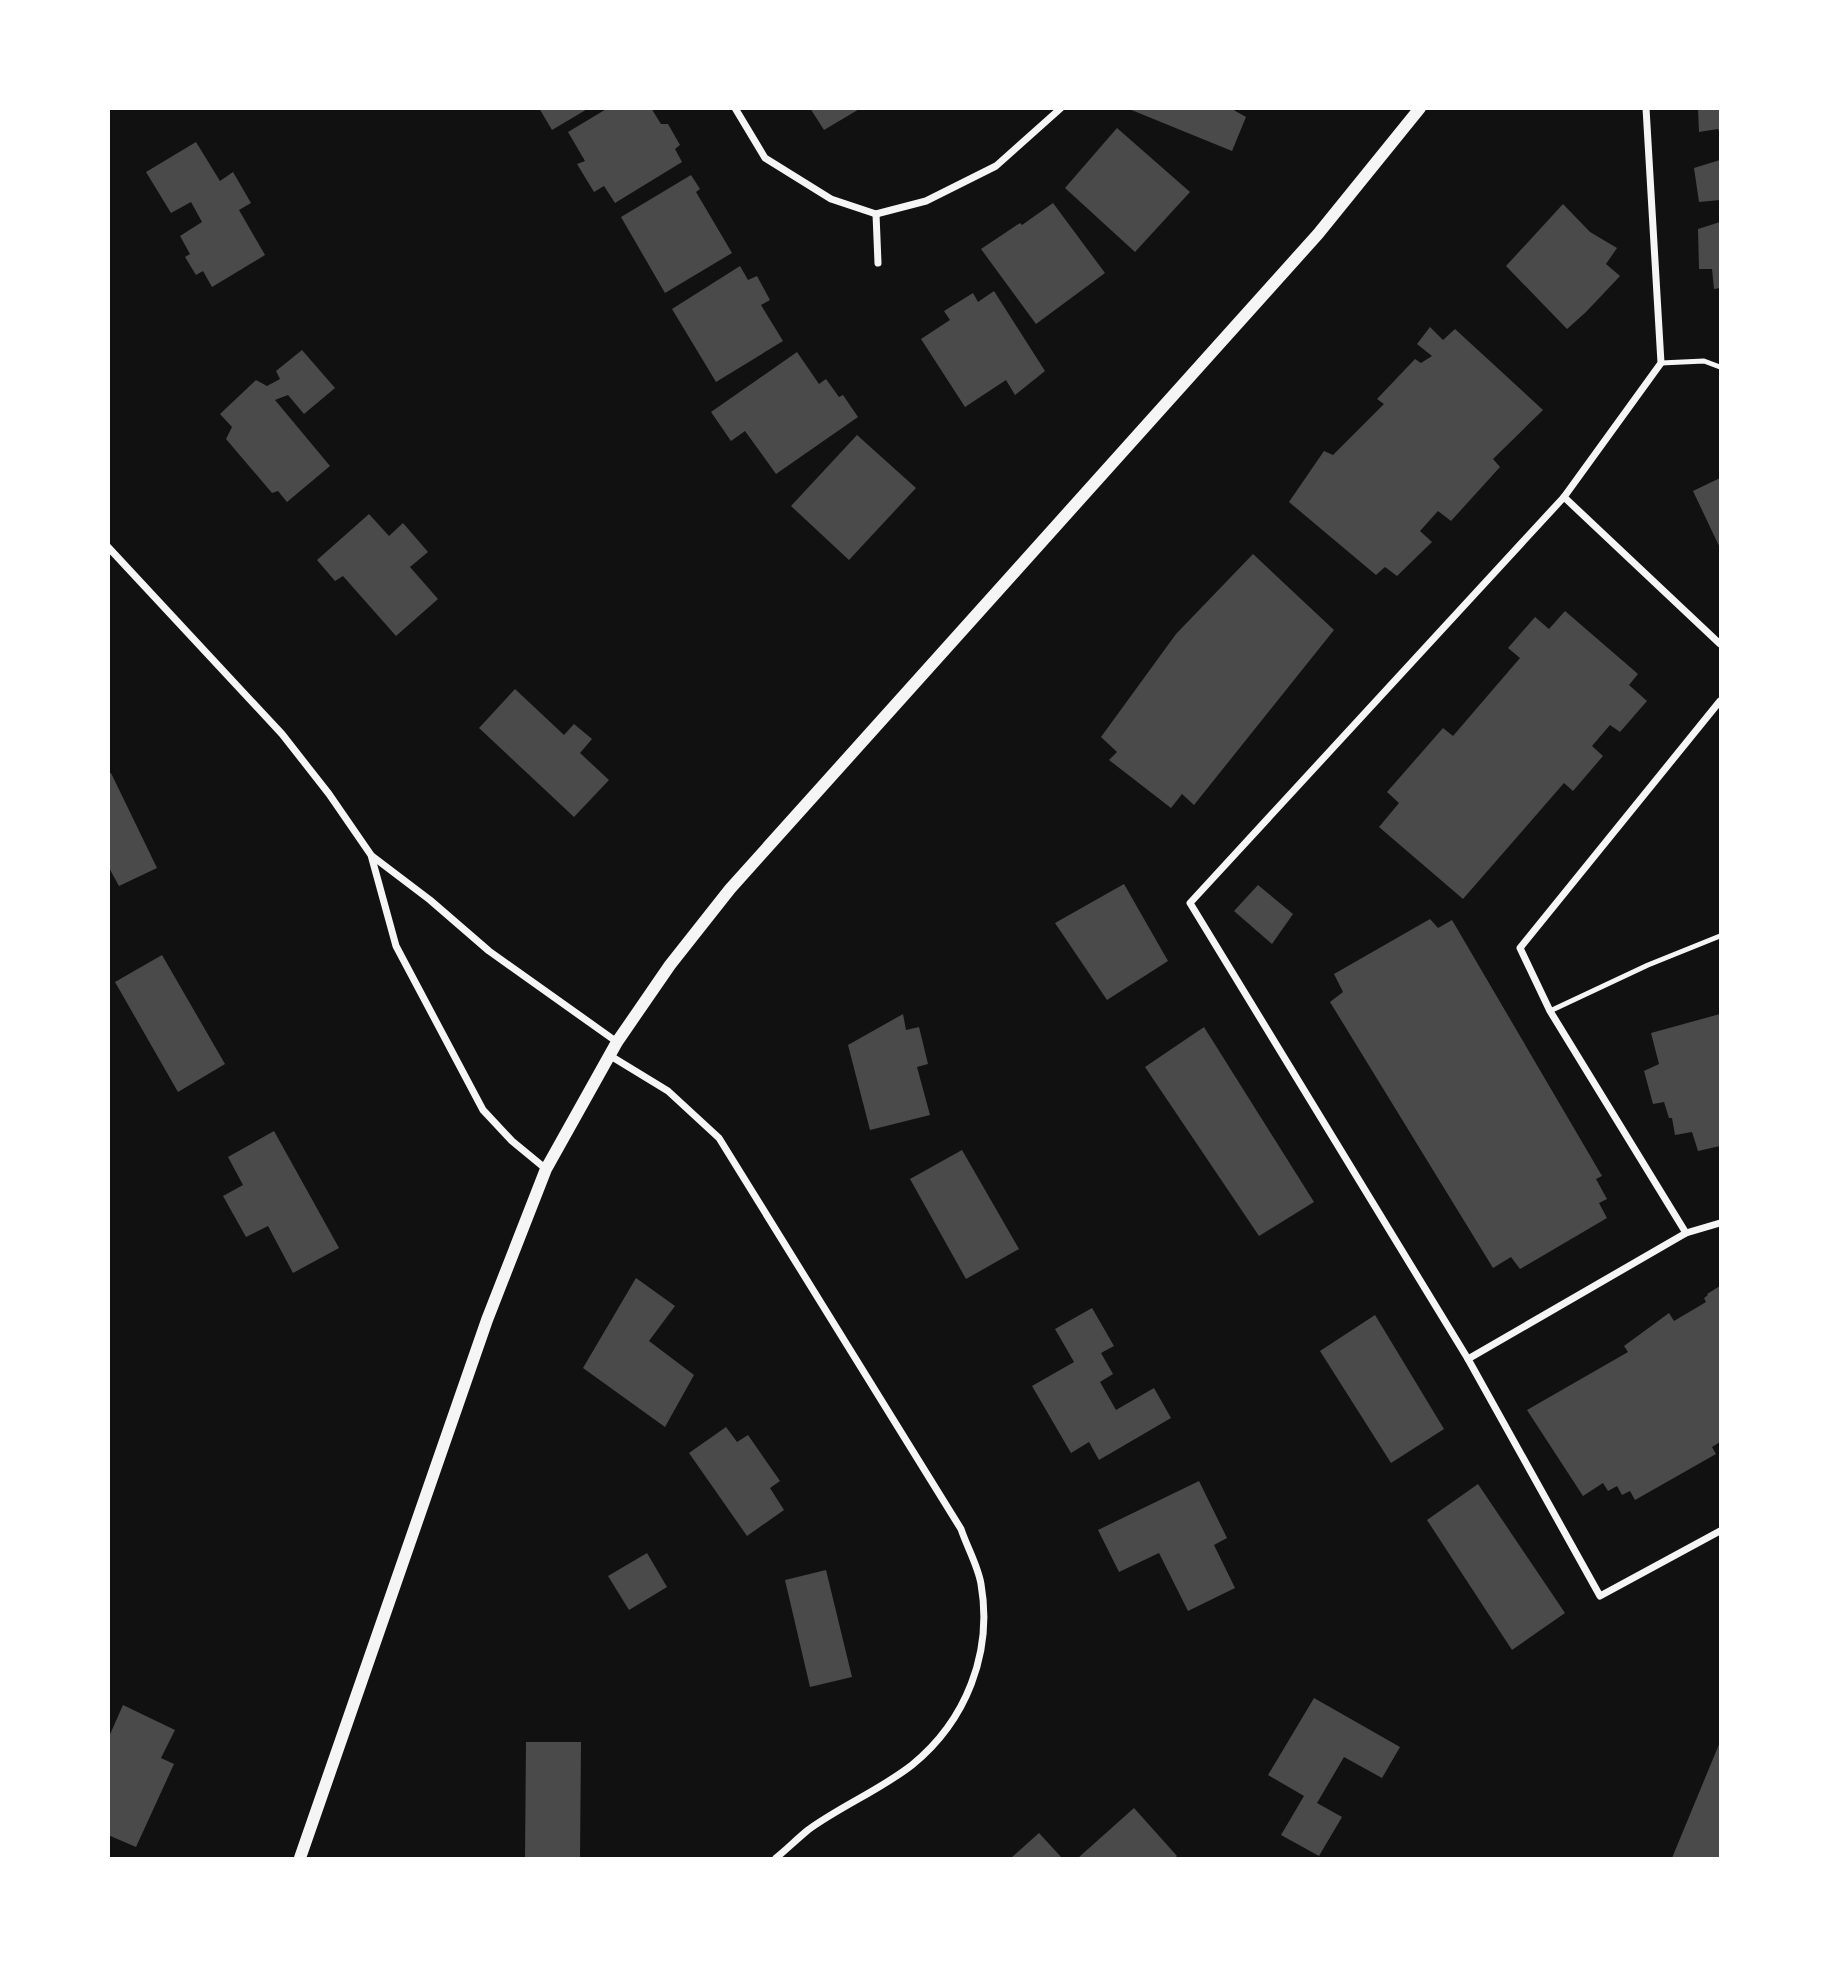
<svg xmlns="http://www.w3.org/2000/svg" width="1829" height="1967" font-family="'PT Sans',sans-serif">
	<rect width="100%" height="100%" fill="#111"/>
	<g fill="#4a4a4a">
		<polygon points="539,108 589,108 552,130"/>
		<polygon points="608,108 651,108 661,124 668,124 680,145 675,149 682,162 615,203 604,186 594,192 577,164 585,161 568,132"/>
		<polygon points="810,108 861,108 824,130"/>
		<polygon points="1230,108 1246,117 1232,151 1129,109"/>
		<polygon points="1698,108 1720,108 1720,134 1718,129 1699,132"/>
		<polygon points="1117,128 1190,192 1135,252 1065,188"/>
		<polygon points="196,142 220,181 233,172 251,203 239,210 265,255 212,287 203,271 196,275 185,257 190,254 180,236 202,222 191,202 171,213 146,172"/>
		<polygon points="1720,160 1720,200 1699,202 1694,168"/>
		<polygon points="691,175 700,189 696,192 732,253 665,293 621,217"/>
		<polygon points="1053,203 1105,273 1036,324 981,249 1020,223 1022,225"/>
		<polygon points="1563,204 1590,232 1617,248 1606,264 1620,276 1586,312 1567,329 1506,266"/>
		<polygon points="1720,222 1720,288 1714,289 1712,269 1699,269 1698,229"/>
		<polygon points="740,266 748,280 757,276 770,300 761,305 783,341 716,382 672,309"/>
		<polygon points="994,291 1045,371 1015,395 1006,380 965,407 921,339 950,320 944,311 973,293 978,302"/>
		<polygon points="1430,327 1443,340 1455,329 1543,410 1493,459 1500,467 1451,521 1438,511 1420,531 1432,542 1397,576 1385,567 1376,575 1289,502 1324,451 1333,455 1384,404 1377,399 1415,359 1421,363 1432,356 1417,344"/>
		<polygon points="302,350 335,388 304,414 288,395 275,400 330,466 287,502 278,491 272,493 226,439 232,427 220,414 256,380 267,386 280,379 276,371"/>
		<polygon points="797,352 819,384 826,379 839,397 843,395 858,417 776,474 745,431 731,441 711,412"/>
		<polygon points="857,435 916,488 849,560 791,506"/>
		<polygon points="1720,478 1720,548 1693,491"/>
		<polygon points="369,514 389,536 403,523 428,552 410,567 438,599 396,636 343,576 335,581 317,560"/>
		<polygon points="1253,554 1334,630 1194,805 1182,794 1171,808 1109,760 1117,752 1101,737 1176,634"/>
		<polygon points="1565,611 1638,674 1629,685 1647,701 1620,732 1610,725 1592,746 1603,756 1573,791 1564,783 1463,899 1379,827 1399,803 1387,792 1443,728 1453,736 1520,658 1508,648 1535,617 1549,629"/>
		<polygon points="515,689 564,735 574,724 592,739 580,753 609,780 574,817 479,728"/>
		<polygon points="111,773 157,868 119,886 108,866 108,775"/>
		<polygon points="1124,884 1168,961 1107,1000 1055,923"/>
		<polygon points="1258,885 1293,914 1272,944 1234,911"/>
		<polygon points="1430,919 1438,928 1452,920 1602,1176 1596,1179 1607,1199 1599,1203 1607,1218 1520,1269 1511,1257 1493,1268 1330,1002 1343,992 1334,974"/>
		<polygon points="162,955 225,1064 178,1092 115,982"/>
		<polygon points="903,1014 906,1030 919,1027 928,1064 917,1067 930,1115 870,1130 848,1045"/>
		<polygon points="1720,1014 1720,1146 1698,1151 1692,1132 1675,1135 1672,1118 1669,1118 1664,1102 1653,1104 1644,1071 1659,1064 1651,1033"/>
		<polygon points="1204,1027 1314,1202 1259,1236 1145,1067"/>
		<polygon points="274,1131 339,1248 293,1273 268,1226 246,1237 223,1196 243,1185 228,1157"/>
		<polygon points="962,1150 1019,1249 966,1279 910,1179"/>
		<polygon points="636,1278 675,1306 649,1341 694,1375 665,1427 583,1368"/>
		<polygon points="1720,1286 1720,1442 1712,1447 1716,1454 1635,1500 1630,1491 1622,1495 1617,1486 1608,1491 1603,1483 1583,1496 1527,1410 1628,1352 1624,1346 1669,1313 1674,1321 1706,1302 1704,1298 1708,1295 1707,1294"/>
		<polygon points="1092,1308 1114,1346 1101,1353 1113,1374 1100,1382 1116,1410 1154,1388 1171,1418 1099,1460 1089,1442 1071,1453 1032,1386 1074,1362 1055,1329"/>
		<polygon points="1375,1315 1444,1429 1391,1463 1320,1351"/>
		<polygon points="726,1427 737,1442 748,1435 780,1481 770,1488 784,1510 747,1536 689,1453"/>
		<polygon points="1199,1481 1227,1538 1214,1545 1235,1588 1188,1611 1159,1553 1119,1572 1098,1530"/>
		<polygon points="1478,1484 1565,1613 1512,1650 1427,1520"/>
		<polygon points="647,1553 667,1587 629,1610 608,1576"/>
		<polygon points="826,1570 852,1677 810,1687 785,1580"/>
		<polygon points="1314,1698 1400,1747 1382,1778 1344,1757 1317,1803 1342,1817 1319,1856 1281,1835 1304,1796 1268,1775"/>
		<polygon points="123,1705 175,1730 161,1758 174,1764 136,1847 108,1835 108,1739"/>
		<polygon points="526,1742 581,1742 580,1858 525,1858"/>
		<polygon points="1720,1742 1720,1858 1672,1858"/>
		<polygon points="1134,1808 1177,1856 1175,1858 1078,1858"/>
		<polygon points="1039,1833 1062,1858 1011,1858"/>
	</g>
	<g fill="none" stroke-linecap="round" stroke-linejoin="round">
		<g stroke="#f5f5f5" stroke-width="5">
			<polyline points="1661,363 1704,361 1720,367"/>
			<polyline points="1550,1011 1648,965 1720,936"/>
		</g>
		<g stroke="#f5f5f5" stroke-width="7">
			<polyline points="735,108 765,158 831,199 876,214 926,201 996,166 1061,108"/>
			<polyline points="1646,108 1661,363 1564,497 1190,903 1468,1359 1600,1596 1720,1531"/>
			<polyline points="876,214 878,263"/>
			<polyline points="1564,497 1720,644"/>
			<polyline points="108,547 282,734 329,794 371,855 396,946 483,1110 512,1141 546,1169"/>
			<polyline points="1720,701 1520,948 1550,1011 1686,1233 1720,1223"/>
			<polyline points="372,856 430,900 489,951 617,1042"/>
			<path d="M609 1055 668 1091 719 1138 961 1529C967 1547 978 1566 981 1584 993 1653 966 1721 912 1765 880 1790 841 1806 808 1830 797 1839 787 1849 776 1858"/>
			<polyline points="1468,1359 1686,1233"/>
		</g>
		<polyline stroke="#f5f5f5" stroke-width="12" points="300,1858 487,1320 546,1169 617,1042 670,965 730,889 1318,234 1420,108"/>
	</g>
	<rect width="1829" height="1967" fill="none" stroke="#ffffff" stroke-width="220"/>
</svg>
